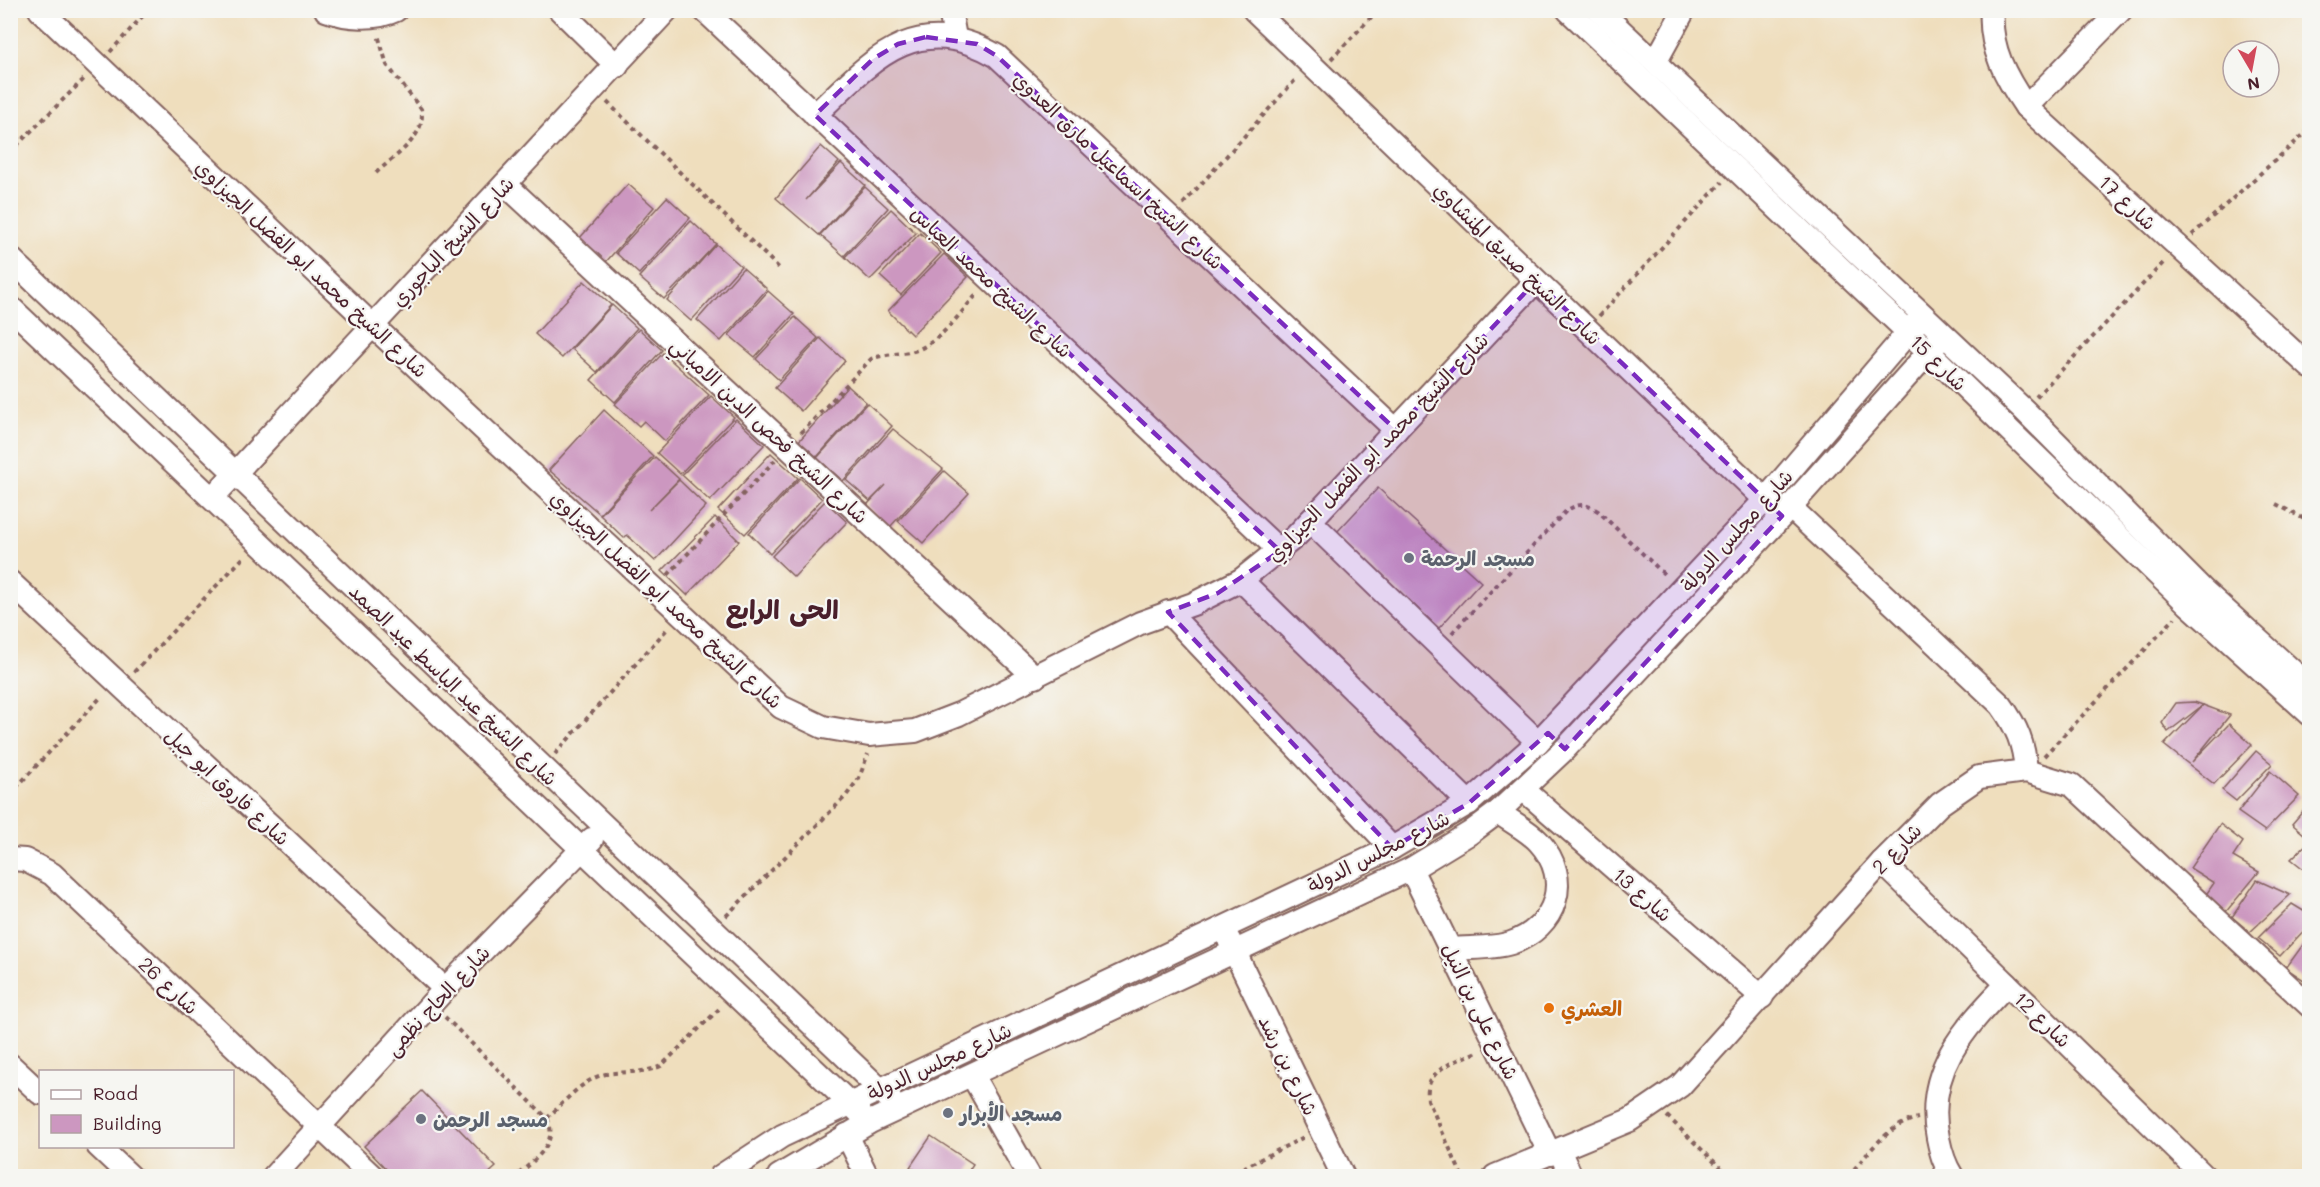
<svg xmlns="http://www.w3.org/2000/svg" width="2320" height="1187" font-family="Mali,'Playpen Sans Arabic',sans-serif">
	<rect width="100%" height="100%" fill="#f6f6f2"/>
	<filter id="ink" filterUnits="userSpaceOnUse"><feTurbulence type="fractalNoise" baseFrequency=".0167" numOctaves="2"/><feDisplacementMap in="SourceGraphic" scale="12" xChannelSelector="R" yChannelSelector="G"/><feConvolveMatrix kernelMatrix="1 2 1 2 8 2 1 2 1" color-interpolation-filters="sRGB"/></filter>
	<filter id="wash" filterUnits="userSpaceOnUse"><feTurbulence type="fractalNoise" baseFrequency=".008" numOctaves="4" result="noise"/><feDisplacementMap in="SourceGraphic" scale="24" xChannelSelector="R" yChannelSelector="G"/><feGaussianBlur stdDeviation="1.35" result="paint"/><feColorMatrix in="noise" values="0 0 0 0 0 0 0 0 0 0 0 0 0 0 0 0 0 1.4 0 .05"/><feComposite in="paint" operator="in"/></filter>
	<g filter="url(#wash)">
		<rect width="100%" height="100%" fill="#efdebd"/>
		<g id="blocks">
			<g fill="#cc97c0">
				<polygon points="821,146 839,162 806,200 841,163 865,185 819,235 776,198"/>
				<polygon points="628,184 654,207 605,263 578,240"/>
				<polygon points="865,187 888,208 844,256 820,235"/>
				<polygon points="667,197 690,218 639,274 616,253"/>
				<polygon points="891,209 916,233 870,280 845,257"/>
				<polygon points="691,221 716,244 664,299 639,277"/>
				<polygon points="920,233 941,253 901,295 880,276"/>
				<polygon points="716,244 741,266 691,321 667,300"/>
				<polygon points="944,254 968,277 912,335 888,311"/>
				<polygon points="743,268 767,289 721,341 697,320"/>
				<polygon points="584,281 611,305 562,358 535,334"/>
				<polygon points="768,291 794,314 755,357 729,335"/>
				<polygon points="612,305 637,328 597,372 572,349"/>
				<polygon points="795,317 818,338 779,380 756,359"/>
				<polygon points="639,329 662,350 615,402 591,380"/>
				<polygon points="820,338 845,361 801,411 775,388"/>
				<polygon points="663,353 709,395 665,441 644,421 639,426 615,404"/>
				<polygon points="848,386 866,402 817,457 799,441"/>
				<polygon points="711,396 734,417 680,474 657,453"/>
				<polygon points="867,403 892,426 843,481 817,458"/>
				<polygon points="604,410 653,456 600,514 549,470"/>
				<polygon points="736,419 764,445 710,501 682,475"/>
				<polygon points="893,429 943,469 890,527 866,506 886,485 870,501 846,480"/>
				<polygon points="771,453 798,478 745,534 718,510"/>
				<polygon points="655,457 679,479 649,510 679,480 706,506 655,561 627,535 624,538 600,515"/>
				<polygon points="944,471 969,493 923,543 898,521"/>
				<polygon points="800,478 822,499 770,554 749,533"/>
				<polygon points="1378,488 1481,582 1439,628 1336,533"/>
				<polygon points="825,501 847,522 794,577 772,556"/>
				<polygon points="715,517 739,541 687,595 662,571"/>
				<polygon points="2194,702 2203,705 2168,732 2162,723 2176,703"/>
				<polygon points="2203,705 2230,715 2192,762 2229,724 2252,745 2214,784 2164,745"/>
				<polygon points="2256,751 2272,764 2236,801 2222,790"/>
				<polygon points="2270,771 2299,796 2265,831 2238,812"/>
				<polygon points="2310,803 2310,831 2304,834 2292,824"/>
				<polygon points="2220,824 2243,842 2233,857 2259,872 2225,913 2205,896 2214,883 2190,868"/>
				<polygon points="2310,841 2310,874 2291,859"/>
				<polygon points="2257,880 2290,895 2250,932 2232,917"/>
				<polygon points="2292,904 2310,915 2310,924 2280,956 2258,938"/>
				<polygon points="2310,935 2310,984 2286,968"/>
				<polygon points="422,1091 496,1167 486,1176 393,1176 364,1146"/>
				<polygon points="931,1136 973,1164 967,1173 973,1176 910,1176 915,1170 910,1167"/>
			</g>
		</g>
	</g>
	<g filter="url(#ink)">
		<use href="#blocks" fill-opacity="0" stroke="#84625e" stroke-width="1.5"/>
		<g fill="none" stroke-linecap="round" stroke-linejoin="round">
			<defs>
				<g id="minor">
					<polyline points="40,10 373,326 781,707 823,727 869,735 915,731 959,714 1140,623 1193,604 1241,580 1296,536 1536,281"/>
					<path d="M326 10C347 18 375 20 396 10"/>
					<polyline points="560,10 617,66"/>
					<polyline points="704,10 1280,551"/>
					<polyline points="950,10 955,38"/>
					<polyline points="1254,10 1775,509"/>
					<polyline points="1568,10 1929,352 2188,604 2310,714"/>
					<polyline points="1599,10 2024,410 2204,591 2310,687"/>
					<path d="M1992 10C1989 48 2006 78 2026 107L2310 367"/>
					<polyline points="1656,61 1684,10"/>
					<polyline points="2026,107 2121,10"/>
					<path d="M815 115C872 60 915 9 997 56L1396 430"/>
					<polyline points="505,184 1035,677"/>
					<polyline points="10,258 890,1099"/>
					<polyline points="10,307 860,1113"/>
					<polyline points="212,498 667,10"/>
					<path d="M1790 507 2001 705C2017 727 2024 744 2026 771"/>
					<polyline points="1310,521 1538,742"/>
					<polyline points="1241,580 1469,803"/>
					<polyline points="10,582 445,989"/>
					<polyline points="1168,612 1392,848"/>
					<polyline points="1524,790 1762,997"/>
					<polyline points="10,859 25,860 52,874 372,1176"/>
					<polyline points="1882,862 2204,1176"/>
					<polyline points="1411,869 1550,1154"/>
					<polyline points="1229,940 1343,1176"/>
					<path d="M1451 949C1470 947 1493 949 1511 943 1556 928 1573 879 1539 842 1528 830 1511 822 1498 812"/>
					<polyline points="10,1065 40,1093"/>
					<polyline points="972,1075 1029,1176"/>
					<polyline points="847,1135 867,1176"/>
					<polyline points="98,1146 130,1176"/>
					<polyline points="1559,1150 1571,1176"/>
					<polyline points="274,1176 445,989 592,839"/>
					<polyline points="721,1176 782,1136 1392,848 1469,803 1538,742 1765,500 1922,316"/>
					<polyline points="779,1176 870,1122 1411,869 1470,833 1498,812 1565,749 1782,516 1943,336"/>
					<polyline points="1495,1176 1630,1120 1680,1086 1882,862 1940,804 1979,777 2026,771 2072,785 2310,1006"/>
					<path d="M1952 1176C1944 1164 1941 1153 1938 1138 1924 1071 1964 1029 2007 984"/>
				</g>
			</defs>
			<use href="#minor" stroke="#84625e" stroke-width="26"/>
			<g stroke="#84625e" stroke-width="4" stroke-dasharray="4.5 4.5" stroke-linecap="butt">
				<polyline points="110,52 148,10"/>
				<polyline points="1331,59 1378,10"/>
				<polyline points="607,102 779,268"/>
				<polyline points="10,152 84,79"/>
				<path d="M376 173C393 157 428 136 421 109L387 65 378 35"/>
				<polyline points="1183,204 1297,78"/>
				<polyline points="2192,235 2310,129"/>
				<polyline points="1599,316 1722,182"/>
				<polyline points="2036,397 2165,261"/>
				<path d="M801 433 871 359C886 353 902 355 917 350 941 341 961 312 978 293"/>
				<polyline points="2276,504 2310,522"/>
				<polyline points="668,575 775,460"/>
				<path d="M1452 633 1566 511C1578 503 1585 503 1598 511L1667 577"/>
				<polyline points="134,672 245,556"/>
				<polyline points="555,754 668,628"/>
				<polyline points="2044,756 2175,618"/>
				<polyline points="10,794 102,696"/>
				<polyline points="726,916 846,796 859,778 868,754"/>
				<path d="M445 1017 547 1118C560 1144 533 1160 517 1176"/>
				<polyline points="1667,1116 1729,1176"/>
				<path d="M547 1118C564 1103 582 1079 606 1074 625 1071 643 1074 661 1066L721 1007"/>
				<polyline points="1227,1176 1304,1137"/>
				<path d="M1462 1176 1428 1100C1424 1068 1455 1062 1480 1051"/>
				<path d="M1848 1176C1868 1154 1887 1125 1918 1118"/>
			</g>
			<use href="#minor" stroke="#fff" stroke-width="22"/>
		</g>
	</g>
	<path fill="#7b2cbf" fill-opacity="0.2" stroke="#7b2cbf" stroke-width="4.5" stroke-dasharray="12 8" stroke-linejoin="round" d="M926 37 977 44 997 56 1396 430 1536 281 1782 516 1565 749 1548 733 1469 803 1392 848 1168 612 1218 593 1280 551 815 115 873 59 898 44Z"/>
	<g fill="#6b7280" stroke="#f6f6f2" stroke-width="2">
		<circle cx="1409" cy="558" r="6"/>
		<circle cx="948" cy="1113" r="6"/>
		<circle cx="421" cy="1119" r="6"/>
	</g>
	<circle fill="#e8710a" stroke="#f6f6f2" stroke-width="2" cx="1549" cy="1008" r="6"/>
	<g text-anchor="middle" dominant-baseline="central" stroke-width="4.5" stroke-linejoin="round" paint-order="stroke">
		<g font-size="20" fill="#4a1f2b" stroke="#f6f6f2">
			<text transform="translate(1119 170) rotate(43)">شارع الشيخ اسماعيل مارق العدوي</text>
			<text transform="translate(2128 202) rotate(43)">شارع 17</text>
			<text transform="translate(452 241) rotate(-47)">شارع الشيخ الباجوري</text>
			<text transform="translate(1518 263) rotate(44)">شارع الشيخ صديق المنشاوي</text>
			<text transform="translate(312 268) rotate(43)">شارع الشيخ محمد ابو الفضل الجيزاوي</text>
			<text transform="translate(992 281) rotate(43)">شارع الشيخ محمد العباس</text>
			<text transform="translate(1939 362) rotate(44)">شارع 15</text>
			<text transform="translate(770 430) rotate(43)">شارع الشيخ فحص الدين الامباني</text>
			<text transform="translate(1377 447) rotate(-46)">شارع الشيخ محمد ابو الفضل الجيزاوي</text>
			<text transform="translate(1736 530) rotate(-48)">شارع مجلس الدولة</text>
			<text transform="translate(667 599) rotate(43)">شارع الشيخ محمد ابو الفضل الجيزاوي</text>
			<text transform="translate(454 684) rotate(44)">شارع الشيخ عبد الباسط عبد الصمد</text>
			<text transform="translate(228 786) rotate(43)">شارع فاروق ابو جبل</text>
			<text transform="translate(1896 848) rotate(-46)">شارع 2</text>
			<text transform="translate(1378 851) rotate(-27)">شارع مجلس الدولة</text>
			<text transform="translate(1643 894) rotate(41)">شارع 13</text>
			<text transform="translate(169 985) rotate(43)">شارع 26</text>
			<text transform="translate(437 1000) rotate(-47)">شارع الحاج نظمى</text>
			<text transform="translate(1481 1011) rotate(64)">شارع على بن النيل</text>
			<text transform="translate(2043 1019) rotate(44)">شارع 12</text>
			<text transform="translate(939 1061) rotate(-25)">شارع مجلس الدولة</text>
			<text transform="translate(1289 1065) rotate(64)">شارع بن رشد</text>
		</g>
		<g font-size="20" font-weight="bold" fill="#5b616d" stroke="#f6f6f2" text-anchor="start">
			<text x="1421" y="558">مسجد الرحمة</text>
			<text x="960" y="1113">مسجد الأبرار</text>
			<text x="433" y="1119">مسجد الرحمن</text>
		</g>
		<g font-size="20" font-weight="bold" fill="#c56008" stroke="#f6f6f2" text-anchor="start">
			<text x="1561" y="1008">العشري</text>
		</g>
		<g font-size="26" font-weight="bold" fill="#4a1f2b" stroke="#f6f6f2">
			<text x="782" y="609">الحى الرابع</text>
		</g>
	</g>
	<rect width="2320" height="1187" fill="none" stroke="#f6f6f2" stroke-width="36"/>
	<rect x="39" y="1070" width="195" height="78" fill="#f6f6f2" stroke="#b1a0a2" stroke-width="1.5"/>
	<rect x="51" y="1090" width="30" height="9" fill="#ffffff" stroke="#b1a0a2" stroke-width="1.5"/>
	<text x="93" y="1100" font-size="18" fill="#4a1f2b">Road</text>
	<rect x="51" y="1115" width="30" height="18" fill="#cc97c0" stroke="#b1a0a2" stroke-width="1.5"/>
	<text x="93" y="1130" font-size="18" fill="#4a1f2b">Building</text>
	<g transform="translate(2251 69) rotate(170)"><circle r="28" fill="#f6f6f2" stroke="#b1a0a2" stroke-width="1.5"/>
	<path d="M0-4.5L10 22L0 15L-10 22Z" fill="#d1495b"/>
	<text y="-9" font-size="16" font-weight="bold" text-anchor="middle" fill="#4a1f2b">N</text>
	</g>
</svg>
